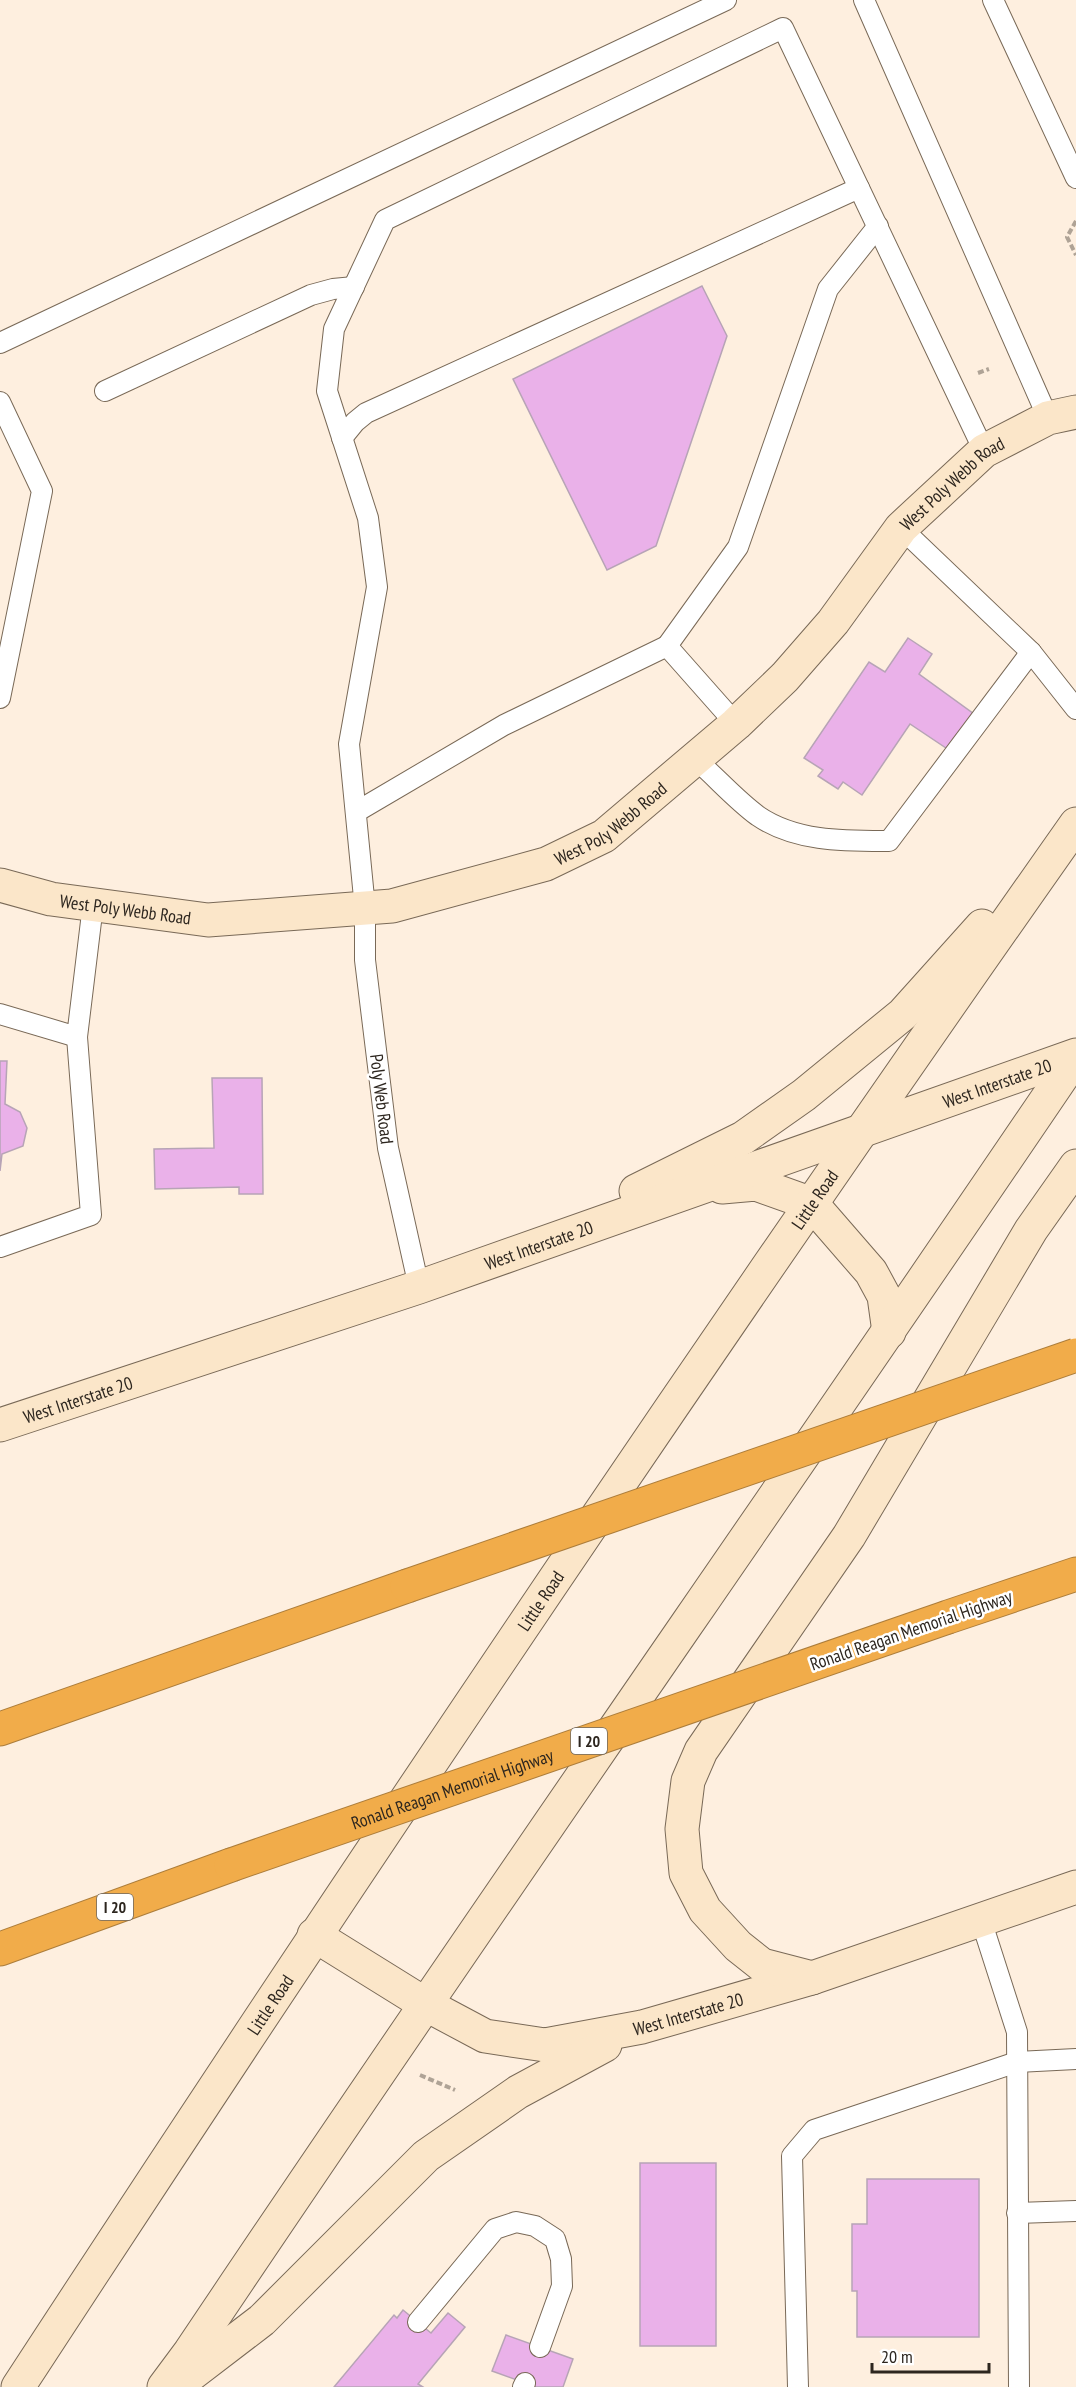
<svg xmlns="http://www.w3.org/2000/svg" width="1076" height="2387" font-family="'PT Sans Narrow',sans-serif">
	<rect width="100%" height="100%" fill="#feefdf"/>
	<g fill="#eab1e9" stroke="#b7a4b6" stroke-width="1.5">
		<polygon points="702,286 727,336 656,546 607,570 513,379"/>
		<polygon points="908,638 932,654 919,674 974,714 949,750 910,724 862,795 843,782 838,789 818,776 823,770 804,758 869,662 885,672"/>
		<polygon points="0,1061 7,1061 5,1104 20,1112 27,1128 23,1146 2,1154 0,1171"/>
		<polygon points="212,1078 262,1078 263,1194 239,1194 239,1187 155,1189 154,1149 214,1148"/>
		<rect x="640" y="2163" width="76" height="183"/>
		<polygon points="867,2179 979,2179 979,2337 857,2337 857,2291 852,2291 852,2224 867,2224"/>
		<polygon points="403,2310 431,2333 448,2313 465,2327 418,2384 423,2387 334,2387 394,2315 397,2318"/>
		<polygon points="506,2335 573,2359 563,2387 536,2387 492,2371"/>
	</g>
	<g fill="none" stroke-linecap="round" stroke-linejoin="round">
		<defs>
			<g id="lane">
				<polyline points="864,0 1048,418"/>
				<polyline points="993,0 1076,178"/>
				<polyline points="0,343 726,0"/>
				<polyline points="105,391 311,295 333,289 354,287"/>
				<polyline points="0,402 42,491 0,698"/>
				<polyline points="342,438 355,422 366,413 859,188"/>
				<polyline points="901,528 1031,652 1076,709"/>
				<polyline points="667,646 738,547 828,289 878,226"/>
				<path d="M695 759C716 777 736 800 758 816 796 842 845 841 889 841L1031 652"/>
				<polyline points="356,812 504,725 667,646 736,724"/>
				<polyline points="0,1014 77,1037 93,905"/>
				<polyline points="0,1247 91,1215 77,1037"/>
				<polyline points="419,1287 388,1148 365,960 365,908 349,744 377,587 368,518 327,391 334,329 385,220 783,28 984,451"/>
				<polyline points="981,1920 1017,2032 1019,2387"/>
				<polyline points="1017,2213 1076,2211"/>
				<polyline points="418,2322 495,2229 516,2222 535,2226 555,2239 561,2259 562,2286 540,2347"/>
				<polyline points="523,2387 525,2383"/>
				<polyline points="798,2387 792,2156 814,2130 1017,2062 1076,2059"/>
			</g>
			<g id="secondary">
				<path id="s1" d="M0 885 51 899 208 920 392 906 546 864 604 836 736 724 785 677 833 622 901 528 984 451 1048 418 1076 412"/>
				<polyline points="722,1187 756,1184 812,1204 871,1272 884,1296 889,1332"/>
				<polyline points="636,1191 743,1138 804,1095 903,1014 982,926"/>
				<path id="s2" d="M0 1425 419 1287 1076 1055"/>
				<path id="s3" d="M314 1935 425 2004 485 2036 545 2045 642 2027 812 1978 1076 1887"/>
				<polyline points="812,1978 762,1965 738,1946 705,1910 686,1873 682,1829 688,1781 701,1751 849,1536 1031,1230 1076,1166"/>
				<polyline points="181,2382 262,2320 426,2156 518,2092 605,2045"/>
				<path id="s4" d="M18 2387C362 1860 714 1338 1076 824"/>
				<path d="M164 2387 190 2352C481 1917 783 1489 1076 1056"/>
			</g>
			<g id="highway">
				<polyline points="948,1617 1076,1574"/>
				<polyline points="0,1729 407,1586"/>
				<polyline points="0,1949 231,1865"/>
			</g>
		</defs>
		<use href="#lane" stroke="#796957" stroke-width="22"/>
		<use href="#secondary" stroke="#796957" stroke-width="35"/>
		<use href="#highway" stroke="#ac7d3b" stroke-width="35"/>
		<g stroke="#afa396" stroke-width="4" stroke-dasharray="6 3" stroke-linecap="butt">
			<polyline points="1076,221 1067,237 1076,255"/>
			<polyline points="978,373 989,369"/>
			<polyline points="420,2075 455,2090"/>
		</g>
		<use href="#lane" stroke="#fff" stroke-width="20"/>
		<use href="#secondary" stroke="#fbe6c9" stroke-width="33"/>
		<use href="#highway" stroke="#f1ac4a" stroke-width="33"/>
		<defs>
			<g id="highway-bridge">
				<polyline points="407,1586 1076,1355"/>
				<path id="s5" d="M231 1865 948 1617"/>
			</g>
		</defs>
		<use href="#highway-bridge" stroke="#ac7d3b" stroke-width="35" stroke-linecap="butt"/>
		<use href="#highway-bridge" stroke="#f1ac4a" stroke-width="33"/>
	</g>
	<g text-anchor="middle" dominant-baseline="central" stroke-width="5" stroke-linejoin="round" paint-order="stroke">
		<g fill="#fff" stroke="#6c6762" stroke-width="1.5">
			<rect x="571" y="1728" width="36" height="26" rx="4.5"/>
			<rect x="97" y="1894" width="36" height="26" rx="4.5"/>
		</g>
		<g font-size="16" font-weight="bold" fill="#2d261f">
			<text x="589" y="1741">I 20</text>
			<text x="115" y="1907">I 20</text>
		</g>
		<g font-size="18" fill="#2d261f" stroke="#fff">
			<text stroke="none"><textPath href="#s1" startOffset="1118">West Poly Webb Road</textPath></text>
			<text stroke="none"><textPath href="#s1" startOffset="632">West Poly Webb Road</textPath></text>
			<text stroke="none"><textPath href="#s1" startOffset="128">West Poly Webb Road</textPath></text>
			<text stroke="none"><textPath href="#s2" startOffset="1054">West Interstate 20</textPath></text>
			<text transform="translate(382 1099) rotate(83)">Poly Web Road</text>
			<text stroke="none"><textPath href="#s4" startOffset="1430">Little Road</textPath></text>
			<text stroke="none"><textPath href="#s2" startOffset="568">West Interstate 20</textPath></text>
			<text stroke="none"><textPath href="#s2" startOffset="82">West Interstate 20</textPath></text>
			<text stroke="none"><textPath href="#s4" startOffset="944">Little Road</textPath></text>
			<text transform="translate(911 1630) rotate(-19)">Ronald Reagan Memorial Highway</text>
			<text stroke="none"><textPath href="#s5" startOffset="234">Ronald Reagan Memorial Highway</textPath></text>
			<text stroke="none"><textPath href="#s4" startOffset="458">Little Road</textPath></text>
			<text stroke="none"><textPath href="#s3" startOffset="406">West Interstate 20</textPath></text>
		</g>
	</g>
	<path d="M872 2363v9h117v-9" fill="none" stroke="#2d261f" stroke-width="3"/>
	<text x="881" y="2363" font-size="18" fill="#2d261f" stroke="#ffffff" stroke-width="4.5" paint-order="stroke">20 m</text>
</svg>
